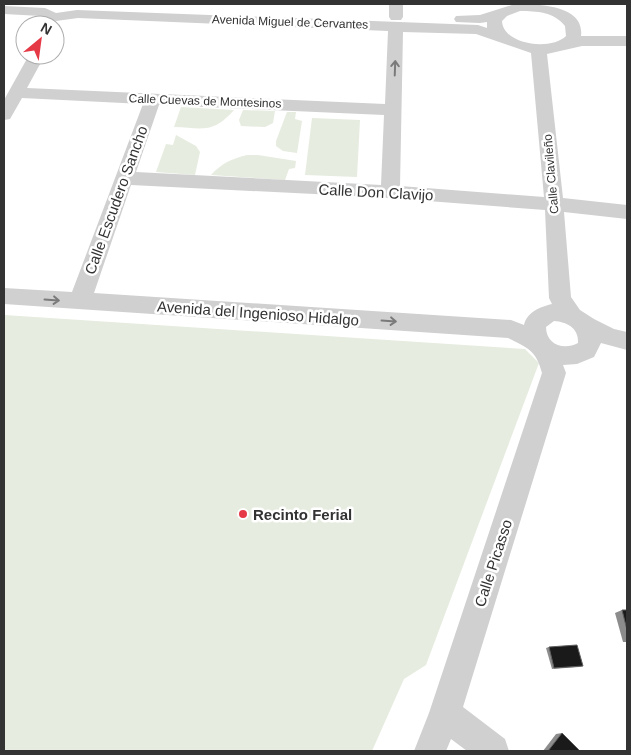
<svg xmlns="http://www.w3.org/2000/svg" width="631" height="755" font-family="Helvetica,sans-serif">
	<rect width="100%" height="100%" fill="#fff"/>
	<g fill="#e6ecdf">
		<path d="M181 107 234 110C213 134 203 128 174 127Z"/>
		<polygon points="243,110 275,111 273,123 265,127 241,126 239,120"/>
		<polygon points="287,112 296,112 295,119 302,121 297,153 283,151 276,146 276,141"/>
		<polygon points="312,118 360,120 357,177 305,175"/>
		<polygon points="176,135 196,146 200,152 195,175 156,172 166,144 173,145"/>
		<path d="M247 155H258L296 161 295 168 289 169 285 180 211 175C222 163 231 159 247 155Z"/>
		<polygon points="4,315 525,349 539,363 426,665 404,679 372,751 4,751"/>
	</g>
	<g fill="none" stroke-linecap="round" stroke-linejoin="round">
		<g fill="#d0d0d0" fill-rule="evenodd">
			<polygon points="389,4 403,4 403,17 401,20 391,20 389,17"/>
			<path d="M515 4C535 4 585 4 581 36H627V46H582L547 54 563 198 627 205V219L564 212 571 297 580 310 594 319 614 329 627 332V350L601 343 594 357 577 364 563 365 566 373 463 707 505 739 509 751H467L451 739 446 751H414L429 713 542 373C536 350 528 348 508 338L4 304V288L72 292 143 104 22 98 10 119 4 120V100L29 55H45L27 88 385 104 388 31 78 18 56 21 41 16 4 14V6L45 8 56 13 77 10 478 25 487 28V22L480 23 456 22 454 19 456 16 480 15ZM520 11C537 11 554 12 565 26L566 36C551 51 503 45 502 21L507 16ZM403 32 476 34 531 53 544 197 400 186ZM159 105 384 115 381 185 136 172ZM131 185 375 197 545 210 549 298 552 304C540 307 527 312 524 325L511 320 94 293ZM554 321C567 322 579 328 578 343 563 351 546 344 546 327Z"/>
		</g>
	</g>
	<g fill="#8c8c8c">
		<polygon points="622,610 627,610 627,642 623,642 615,613"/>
		<polygon points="549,647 583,666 579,667 552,669 546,648"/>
		<polygon points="562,733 580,751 543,751 556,734"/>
	</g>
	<g fill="#1a1a1a" stroke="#5f5f5f">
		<polygon points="622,610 627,610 627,630"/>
		<polygon points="577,645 583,666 554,668 549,647"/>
		<polygon points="562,733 580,751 548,751"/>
	</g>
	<defs><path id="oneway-shaft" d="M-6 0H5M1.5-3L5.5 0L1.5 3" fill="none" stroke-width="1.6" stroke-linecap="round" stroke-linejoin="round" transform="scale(1.25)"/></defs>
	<g stroke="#7a7a7a">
		<use href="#oneway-shaft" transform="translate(395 68) rotate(-88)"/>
		<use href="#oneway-shaft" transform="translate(52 300) rotate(4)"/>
		<use href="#oneway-shaft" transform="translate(389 321) rotate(4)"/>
	</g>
	<circle fill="#e63946" stroke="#fff" stroke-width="2" cx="243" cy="514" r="5"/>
	<g text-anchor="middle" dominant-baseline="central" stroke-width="5" stroke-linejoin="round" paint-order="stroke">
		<g font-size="12" fill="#333" stroke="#fff">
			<text transform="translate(290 22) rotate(2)">Avenida Miguel de Cervantes</text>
			<text transform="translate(205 101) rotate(2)">Calle Cuevas de Montesinos</text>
			<text transform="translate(551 174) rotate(-95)">Calle Clavileño</text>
		</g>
		<g font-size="15" fill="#333" stroke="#fff">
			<text transform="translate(376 192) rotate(3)">Calle Don Clavijo</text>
			<text transform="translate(116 200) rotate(-70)">Calle Escudero Sancho</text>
			<text transform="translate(258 313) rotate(4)">Avenida del Ingenioso Hidalgo</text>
			<text transform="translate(493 563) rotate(-72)">Calle Picasso</text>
		</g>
		<g font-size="15" font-weight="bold" fill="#333" stroke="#fff" text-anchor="start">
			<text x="253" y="514">Recinto Ferial</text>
		</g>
	</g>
	<rect width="631" height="755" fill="none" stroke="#333333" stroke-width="10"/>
	<g transform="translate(40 40) rotate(29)"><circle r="24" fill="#ffffff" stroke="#adadad"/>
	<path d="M0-4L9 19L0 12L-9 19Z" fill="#e63946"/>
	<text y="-8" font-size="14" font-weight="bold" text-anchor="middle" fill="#333333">N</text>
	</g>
</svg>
